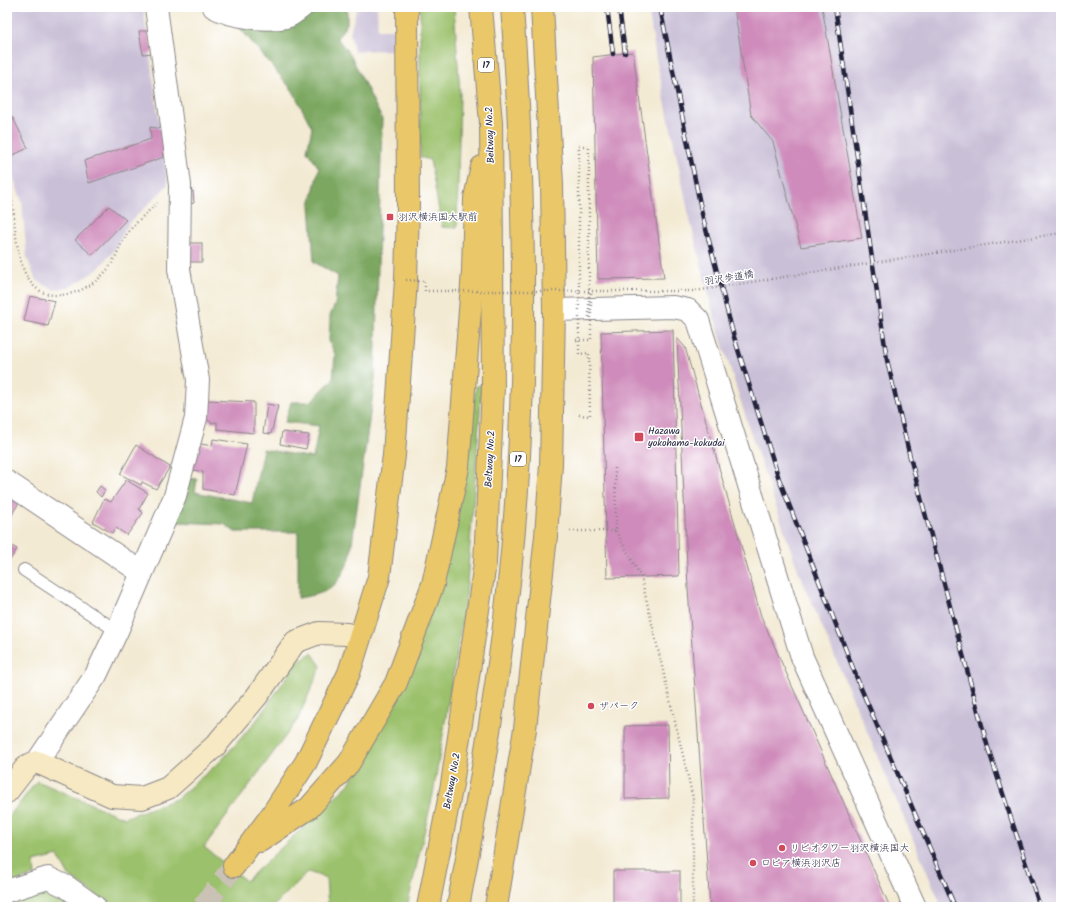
<svg xmlns="http://www.w3.org/2000/svg" width="1068" height="914" font-family="Kalam,'Klee One',sans-serif">
	<rect width="100%" height="100%" fill="#fff"/>
	<filter id="ink" filterUnits="userSpaceOnUse"><feTurbulence type="fractalNoise" baseFrequency=".025" numOctaves="2"/><feDisplacementMap in="SourceGraphic" scale="8" xChannelSelector="R" yChannelSelector="G"/><feConvolveMatrix kernelMatrix="1 2 1 2 8 2 1 2 1" color-interpolation-filters="sRGB"/></filter>
	<filter id="wash" filterUnits="userSpaceOnUse"><feTurbulence type="fractalNoise" baseFrequency=".012" numOctaves="4" result="noise"/><feDisplacementMap in="SourceGraphic" scale="16" xChannelSelector="R" yChannelSelector="G"/><feGaussianBlur stdDeviation="0.9" result="paint"/><feColorMatrix in="noise" values="0 0 0 0 0 0 0 0 0 0 0 0 0 0 0 0 0 1.4 0 .05"/><feComposite in="paint" operator="in"/></filter>
	<g filter="url(#wash)">
		<rect width="100%" height="100%" fill="#f3ead3"/>
		<g fill="#c9bfd7">
			<polygon points="7,7 143,7 168,185 129,223 112,253 97,270 72,286 54,290 36,280 27,258 22,202 7,159"/>
			<polygon points="357,7 377,7 378,29 393,29 394,50 354,51 350,33"/>
			<polygon points="648,7 1061,7 1061,907 942,907 799,573 751,434 714,317 690,220 656,58"/>
		</g>
		<g fill="#9bc16c" stroke="#5e7254">
			<polygon points="420,7 454,7 460,94 457,228 442,227 430,160 420,157"/>
			<polygon points="482,385 466,597 433,794 407,907 328,907 326,878 308,872 273,907 113,907 69,876 58,856 34,862 35,875 7,885 7,819 37,781 124,818 176,799 221,761 256,721 299,660 312,653 321,666 298,719 204,847 246,881 349,784 402,688 456,526 476,386"/>
			<polygon points="35,890 44,890 69,907 7,907 7,903"/>
		</g>
		<path fill="#7ca760" stroke="#4f644e" d="M312 7H347V24L337 38 351 56 382 119 375 379 350 558C337 588 331 593 298 598V532H235L224 524 174 522 187 478 197 479 195 492 252 503 263 449 313 458 319 426 285 422 291 402H310L333 379 335 354 329 341 330 316 335 304 338 276 314 262 310 205 319 168 307 151 312 128 293 91 233 20Z"/>
		<g id="blocks">
			<g fill="#cf8bbb">
				<polygon points="734,7 822,7 862,238 801,247 773,142 751,115"/>
				<polygon points="139,31 148,31 153,53 143,54"/>
				<polygon points="633,52 664,278 598,279 593,57"/>
				<polygon points="8,114 13,118 28,148 9,157 7,151"/>
				<polygon points="150,127 163,129 164,157 89,183 84,161 151,139"/>
				<polygon points="193,191 194,203 184,205 183,193"/>
				<polygon points="109,206 126,220 92,255 75,240"/>
				<rect x="190" y="243" width="12" height="19"/>
				<polygon points="30,296 55,301 48,326 24,321"/>
				<polygon points="673,330 679,576 607,578 601,332"/>
				<polygon points="677,338 685,347 761,616 890,907 710,907 688,588"/>
				<polygon points="206,400 254,402 254,433 217,429 217,422 212,423 204,417"/>
				<polygon points="267,404 278,406 271,434 263,433"/>
				<polygon points="282,432 309,435 306,449 280,444"/>
				<polygon points="213,439 247,444 235,495 203,489 203,472 189,469 196,443 212,446"/>
				<polygon points="136,445 170,467 156,489 142,482 141,485 120,474"/>
				<polygon points="126,480 148,493 139,509 143,513 127,535 116,528 112,533 93,522 104,499 111,502"/>
				<polygon points="100,486 105,490 101,497 96,492"/>
				<polygon points="7,490 22,498 7,522"/>
				<polygon points="7,543 17,549 7,565"/>
				<polygon points="668,725 669,798 625,799 625,726"/>
				<rect x="613" y="871" width="67" height="36"/>
			</g>
		</g>
	</g>
	<g filter="url(#ink)">
		<use href="#blocks" fill-opacity="0" stroke="#8a8687" stroke-width="1"/>
		<g fill="none" stroke-linecap="round" stroke-linejoin="round">
			<polyline stroke="#c9c2b5" stroke-width="22" stroke-dasharray="22 11" stroke-linecap="butt" points="203,907 234,866"/>
			<defs>
				<polyline id="lane" points="24,570 117,631"/>
				<g id="street">
					<path d="M214 7C231 17 270 22 289 16 293 14 298 10 302 7"/>
					<polyline points="554,310 673,307 688,310 698,320 802,657 915,907"/>
					<polyline points="7,482 141,572"/>
					<polyline points="37,762 96,675 117,631 175,496 196,418 198,380 179,269 180,185 156,7"/>
					<polyline points="7,891 48,878 67,887 95,907"/>
				</g>
				<polyline id="secondary" points="7,792 27,766 37,762 112,796 142,798 168,788 215,746 257,696 295,642 319,633 347,634 359,638"/>
				<g id="primary">
					<polyline points="260,841 309,808 349,763 396,683 433,584 458,468 473,271 475,198 482,167"/>
					<polyline points="234,866 271,816 306,762 349,673 379,577 394,455 406,280 408,205 407,7"/>
					<polyline points="428,907 452,784 485,563 493,387 491,123 481,7"/>
					<path d="M458 907C480 789 501 672 512 552 529 371 525 188 512 7"/>
					<polyline points="496,907 525,729 546,536 551,465 554,310 552,184 542,7"/>
				</g>
			</defs>
			<use href="#lane" stroke="#8a8687" stroke-width="14"/>
			<use href="#street" stroke="#8a8687" stroke-width="24"/>
			<use href="#secondary" stroke="#8a8687" stroke-width="24"/>
			<use href="#primary" stroke="#8a8687" stroke-width="24"/>
			<g stroke="#8a8687" stroke-width="2.5" stroke-dasharray="1 3" stroke-linecap="butt">
				<path d="M7 174C10 186 12 198 13 210 17 240 17 298 60 295 79 294 95 284 107 270 115 261 119 246 126 236 134 223 147 213 157 203"/>
				<polyline points="576,340 591,340 591,331"/>
				<polyline points="579,415 590,416"/>
				<polyline points="570,531 616,531 615,468"/>
				<polyline points="616,531 641,577 693,798 693,907"/>
			</g>
			<use href="#lane" stroke="#fff" stroke-width="12"/>
			<use href="#street" stroke="#fff" stroke-width="22"/>
			<use href="#secondary" stroke="#f7e9c3" stroke-width="22"/>
			<use href="#primary" stroke="#eac769" stroke-width="22"/>
			<defs>
				<g id="rail">
					<polyline points="607,7 613,54"/>
					<polyline points="619,7 625,53"/>
					<polyline points="660,7 702,214 734,337 779,479 860,686 955,907"/>
					<polyline points="835,7 887,360 910,457 988,748 1040,907"/>
				</g>
			</defs>
			<use href="#rail" stroke="#22223b" stroke-width="4.5"/>
			<use href="#rail" stroke="#fff" stroke-width="3" stroke-dasharray="9" stroke-linecap="butt"/>
			<g stroke="#8a8687" stroke-width="2.5" stroke-dasharray="1 3" stroke-linecap="butt">
				<polyline points="406,280 425,281 425,291 695,291 1061,233"/>
				<polyline points="591,293 591,330"/>
				<polyline points="589,321 589,146 579,146 579,354 589,353 590,416"/>
			</g>
		</g>
	</g>
	<g fill="#d1495b" stroke="#fff" stroke-width="1.5">
		<rect x="386" y="213" width="8" height="8" rx="2"/>
		<rect x="634" y="432" width="10" height="10" rx="2"/>
		<circle cx="591" cy="706" r="4"/>
		<circle cx="782" cy="848" r="4"/>
		<circle cx="753" cy="863" r="4"/>
	</g>
	<g text-anchor="middle" dominant-baseline="central" stroke-width="3" stroke-linejoin="round" paint-order="stroke">
		<g fill="#fff" stroke="#646476" stroke-width="1">
			<rect x="478" y="58" width="16" height="14" rx="3"/>
			<rect x="510" y="452" width="16" height="14" rx="3"/>
		</g>
		<g font-size="9" font-weight="bold" fill="#22223b">
			<text x="486" y="65">17</text>
			<text x="518" y="459">17</text>
		</g>
		<g font-size="10" fill="#22223b" stroke="#fff">
			<text transform="translate(490 135) rotate(-92)">Beltway No.2</text>
			<text transform="translate(729 278) rotate(-9)">羽沢歩道橋</text>
			<text transform="translate(490 459) rotate(-87)">Beltway No.2</text>
			<text transform="translate(452 781) rotate(-80)">Beltway No.2</text>
		</g>
		<g font-size="10" fill="#22223b" stroke="#fff" text-anchor="start">
			<text x="398" y="217">羽沢横浜国大駅前</text>
			<text x="648" y="431">Hazawa<tspan x="648" dy="12">yokohama-kokudai</tspan></text>
			<text x="599" y="706">ザパーク</text>
			<text x="790" y="848">リビオタワー羽沢横浜国大</text>
			<text x="761" y="863">ロピア横浜羽沢店</text>
		</g>
	</g>
	<rect width="1068" height="914" fill="none" stroke="#fff" stroke-width="24"/>
</svg>
